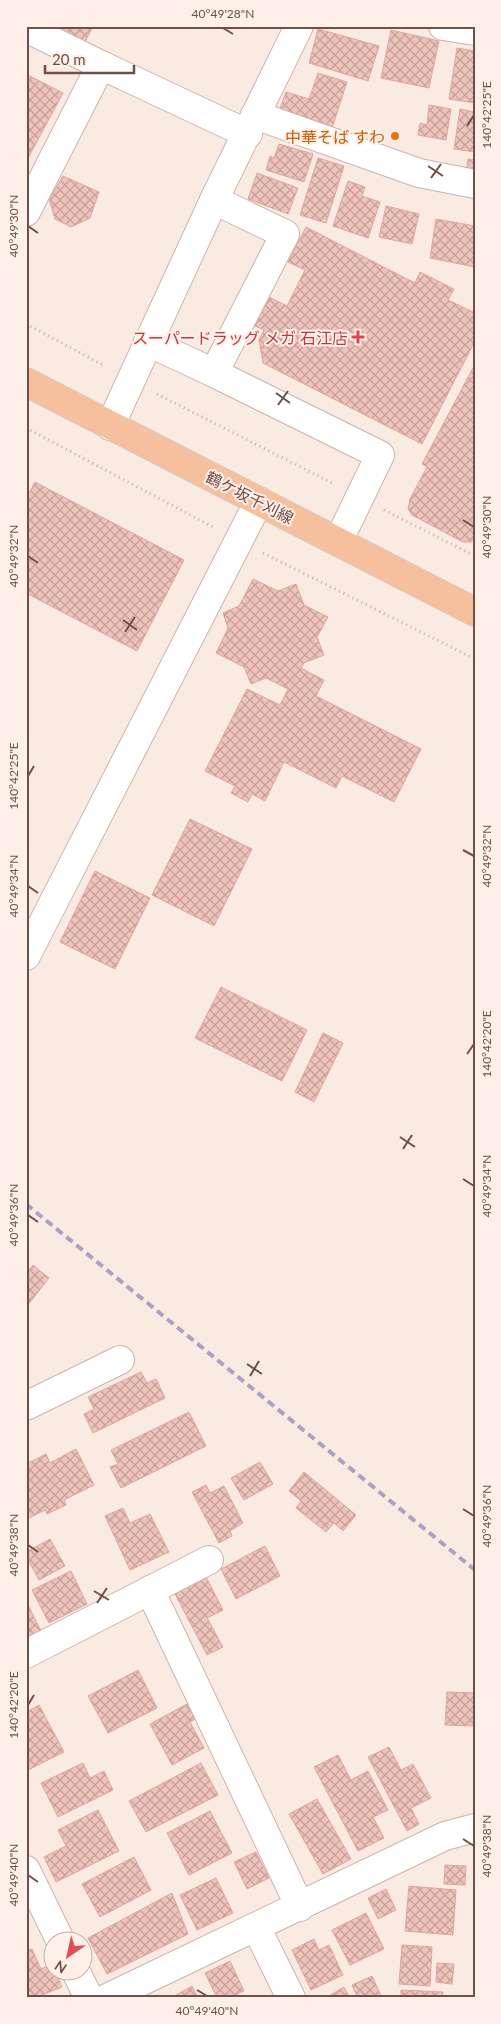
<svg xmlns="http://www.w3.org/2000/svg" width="501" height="2024" font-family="Lato,'Noto Sans JP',sans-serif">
	<defs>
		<pattern id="building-cross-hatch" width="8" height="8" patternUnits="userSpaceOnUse" patternTransform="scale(1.25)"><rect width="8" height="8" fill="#eec3bb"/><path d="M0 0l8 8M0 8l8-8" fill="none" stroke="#c5a19a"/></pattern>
	</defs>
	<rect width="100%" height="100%" fill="#faebe2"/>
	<g fill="url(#building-cross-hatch)" stroke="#e0a69d">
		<polygon points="51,26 93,26 85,42"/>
		<polygon points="318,29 379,46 368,81 309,63"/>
		<polygon points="391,30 439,41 429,88 381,78"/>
		<polygon points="457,48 475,51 475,103 449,99"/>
		<polygon points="318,73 347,82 332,128 279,111 286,92 309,99"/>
		<polygon points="26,74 63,93 26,162"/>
		<polygon points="429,105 451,109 446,140 418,135 420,123 427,125"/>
		<polygon points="460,109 475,112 475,152 454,149"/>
		<polygon points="279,144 313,154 304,182 266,170 270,156 274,158"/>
		<polygon points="318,158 344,166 326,223 300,215"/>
		<polygon points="468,159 475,160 475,176 466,174"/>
		<polygon points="257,173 298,188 288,214 248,199"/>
		<polygon points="63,176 99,192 90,218 71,227 55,219 49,199"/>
		<polygon points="348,181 365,187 362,196 380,202 368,238 333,226"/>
		<polygon points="386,206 419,214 412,244 379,237"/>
		<polygon points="436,219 475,226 475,267 430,258"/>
		<polygon points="306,227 415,283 420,272 454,289 448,300 475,313 475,341 422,444 263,363 259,340 264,330 253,325 267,296 287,306 305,270 288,262"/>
		<polygon points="475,364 475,539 471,542 463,542 412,515 408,509 410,499 427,467 422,464"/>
		<polygon points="35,482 184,560 137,651 26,593 26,499"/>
		<polygon points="253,579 278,591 296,584 304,605 328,617 317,637 324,655 304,663 301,668 324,680 316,696 421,749 394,802 342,776 336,788 284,762 265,801 252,794 248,802 231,793 235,786 205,771 247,689 280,705 288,689 266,678 251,684 244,667 216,653 228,628 223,613 239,606"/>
		<polygon points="190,819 252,849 214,926 152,895"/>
		<polygon points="95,871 150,898 115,969 60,942"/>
		<polygon points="221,987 307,1030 282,1081 195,1038"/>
		<polygon points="323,1033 343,1043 314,1102 295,1092"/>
		<polygon points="33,1265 49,1278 27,1306 26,1274"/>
		<polygon points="141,1372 147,1383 156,1379 165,1398 93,1433 84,1414 94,1409 88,1397"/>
		<polygon points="189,1412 206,1446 121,1488 110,1467 118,1464 111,1450"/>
		<polygon points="76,1449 94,1485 64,1500 66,1505 47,1514 45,1510 27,1519 26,1475 30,1473 26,1464 46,1454 50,1463"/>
		<polygon points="260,1462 273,1484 244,1500 231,1478"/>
		<polygon points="304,1472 356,1515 343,1531 334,1523 326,1532 296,1508 301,1501 289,1491"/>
		<polygon points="206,1485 210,1493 224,1486 243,1523 230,1531 232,1536 219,1543 192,1492"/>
		<polygon points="123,1508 130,1523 150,1514 169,1552 130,1570 105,1516"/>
		<polygon points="50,1539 65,1566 39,1580 26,1556 26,1552"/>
		<polygon points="265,1546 280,1576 236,1599 221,1569"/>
		<polygon points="71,1571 87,1604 49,1623 32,1590"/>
		<polygon points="206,1577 223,1610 207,1618 223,1647 207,1655 175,1594"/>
		<polygon points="26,1601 41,1631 26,1637"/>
		<polygon points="138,1670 157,1708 108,1733 88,1696"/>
		<polygon points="447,1692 475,1693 475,1726 445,1725"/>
		<polygon points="187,1704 195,1719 190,1722 204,1748 172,1765 150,1724"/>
		<polygon points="39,1705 64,1752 26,1771 26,1712"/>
		<polygon points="389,1747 401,1770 413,1764 431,1798 411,1808 419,1824 407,1831 368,1757"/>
		<polygon points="338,1755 351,1780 368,1771 388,1810 373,1817 384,1838 358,1851 314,1767"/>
		<polygon points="83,1763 90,1778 104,1771 113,1790 58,1817 41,1783"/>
		<polygon points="201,1763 218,1795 146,1832 129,1801"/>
		<polygon points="317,1799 351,1859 323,1874 289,1814"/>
		<polygon points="98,1810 119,1851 56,1882 44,1857 66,1846 58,1830"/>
		<polygon points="210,1811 232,1853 189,1875 167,1833"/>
		<polygon points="256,1852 269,1878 247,1889 234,1862"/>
		<polygon points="134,1857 151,1890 100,1917 82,1884"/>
		<polygon points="445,1865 466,1866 465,1885 444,1884"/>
		<polygon points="216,1878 233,1913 197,1930 180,1895"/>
		<polygon points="409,1886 456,1890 453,1935 405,1931"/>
		<polygon points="386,1889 396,1910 378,1919 368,1898"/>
		<polygon points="172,1893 188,1934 107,1974 88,1938"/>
		<polygon points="366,1913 384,1949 350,1965 332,1930"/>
		<polygon points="314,1939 319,1950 329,1945 343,1975 311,1990 292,1950"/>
		<polygon points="402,1945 432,1947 430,1986 399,1984"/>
		<polygon points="32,1949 41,1969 52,1964 52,1972 56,1972 62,1987 35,1998 26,1998 26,1951"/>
		<polygon points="230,1961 244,1991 229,1998 217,1998 205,1973"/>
		<polygon points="437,1963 454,1964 452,1984 436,1982"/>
		<polygon points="372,1976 382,1998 358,1998 352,1985"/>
		<polygon points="192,1986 198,1998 171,1998"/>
		<polygon points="344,1987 350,1998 327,1998 327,1997"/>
		<polygon points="401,1990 443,1992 443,1998 401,1998"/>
	</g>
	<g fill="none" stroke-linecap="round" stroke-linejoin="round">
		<defs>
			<g id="minor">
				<polyline points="443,26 475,31"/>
				<polyline points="26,28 101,65"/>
				<polyline points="255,115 419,173 475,184"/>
				<polyline points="214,200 285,234 214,373 380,455 338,542"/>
				<polyline points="26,212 101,65 248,134"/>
				<polyline points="148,342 214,373"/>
				<polyline points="110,426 214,200 299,26"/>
				<polyline points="26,956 259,501"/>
				<polyline points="26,1406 120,1360"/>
				<polyline points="150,1590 300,1907"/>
				<polyline points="26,1654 209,1560"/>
				<polyline points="26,1870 61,1942"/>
				<polyline points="256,1927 291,1998"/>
				<polyline points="76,1972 89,1998"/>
				<polyline points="107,1998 445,1836 475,1828"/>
			</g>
			<polyline id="major" points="26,382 475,612"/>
		</defs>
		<use href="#minor" stroke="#cdb3ad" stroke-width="30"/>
		<use href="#major" stroke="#d4cac9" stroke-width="30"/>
		<g stroke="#d3a69f" stroke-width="3" stroke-dasharray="1 4" stroke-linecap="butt">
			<polyline points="26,324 105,366"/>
			<polyline points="157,394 334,484"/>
			<polyline points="26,428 213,527"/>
			<polyline points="384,510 475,556"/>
			<polyline points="263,553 475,659"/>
		</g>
		<use href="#minor" stroke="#fff" stroke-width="28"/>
		<use href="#major" stroke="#f6bf9e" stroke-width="28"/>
		<polyline stroke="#aba2c3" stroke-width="4" stroke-dasharray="8 5" stroke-linecap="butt" points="26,1204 475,1570"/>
	</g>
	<path fill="none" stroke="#704e4a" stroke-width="2" d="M223 28 233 34M467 126 474 115M428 166 443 176M431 178 441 164M28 226 38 233M276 393 290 403M278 405 288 391M463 520 474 527M28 556 38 563M123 620 137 630M125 632 135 617M28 776 34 766M463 850 474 856M28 886 38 893M467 1054 474 1044M400 1137 415 1147M403 1149 412 1135M463 1179 474 1186M28 1215 38 1222M247 1364 262 1374M250 1376 259 1361M463 1509 474 1516M28 1545 38 1552M94 1591 109 1600M97 1603 107 1588M28 1705 34 1695M463 1839 474 1846M28 1875 38 1882M197 1990 207 1996"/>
	<circle fill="#e8710a" stroke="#fef0e8" stroke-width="2" cx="395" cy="136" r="5"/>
	<path fill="#e0444e" stroke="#fef0e8" stroke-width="2" d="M355.5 329.5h5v5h5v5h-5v5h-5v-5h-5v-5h5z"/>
	<g text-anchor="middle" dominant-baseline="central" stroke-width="4" stroke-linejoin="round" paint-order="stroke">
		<g font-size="16" fill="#c56008" stroke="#fef0e8" text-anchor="end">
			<text x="385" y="136">中華そば すわ</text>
		</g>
		<g font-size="16" fill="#be3a42" stroke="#fef0e8" text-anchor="end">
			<text x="348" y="337">スーパードラッグ メガ 石江店</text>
		</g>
		<g font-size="16" fill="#704e4a" stroke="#fef0e8">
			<text transform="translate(250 497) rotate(27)">鶴ケ坂千刈線</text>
		</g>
	</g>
	<rect width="501" height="2024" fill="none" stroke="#fef0e8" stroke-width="55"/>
	<g transform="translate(68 1956) rotate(214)"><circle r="24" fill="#fef0e8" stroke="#c5afa9"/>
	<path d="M0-4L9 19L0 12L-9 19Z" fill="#de4e52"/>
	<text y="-8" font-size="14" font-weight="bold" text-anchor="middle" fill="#704e4a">N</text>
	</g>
	<path d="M45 65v8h89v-8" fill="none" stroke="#704e4a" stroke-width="2.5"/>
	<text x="52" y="65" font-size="15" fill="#704e4a" stroke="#fef0e8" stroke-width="4" paint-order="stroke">20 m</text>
	<rect x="28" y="28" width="446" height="1968" fill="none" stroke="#704e4a" stroke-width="2"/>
	<g font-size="12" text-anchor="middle" fill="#704e4a">
		<text x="223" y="18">40°49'28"N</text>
		<text transform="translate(487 115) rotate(-90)" y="4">140°42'25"E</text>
		<text transform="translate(14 226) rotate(-90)" y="4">40°49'30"N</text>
		<text transform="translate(487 527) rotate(-90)" y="4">40°49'30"N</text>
		<text transform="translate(14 556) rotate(-90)" y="4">40°49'32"N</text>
		<text transform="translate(14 776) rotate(-90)" y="4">140°42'25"E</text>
		<text transform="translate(487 856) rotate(-90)" y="4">40°49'32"N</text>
		<text transform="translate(14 886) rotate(-90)" y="4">40°49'34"N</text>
		<text transform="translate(487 1044) rotate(-90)" y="4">140°42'20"E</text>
		<text transform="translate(487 1186) rotate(-90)" y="4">40°49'34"N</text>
		<text transform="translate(14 1215) rotate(-90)" y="4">40°49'36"N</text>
		<text transform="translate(487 1516) rotate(-90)" y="4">40°49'36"N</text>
		<text transform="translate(14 1545) rotate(-90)" y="4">40°49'38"N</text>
		<text transform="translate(14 1705) rotate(-90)" y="4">140°42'20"E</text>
		<text transform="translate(487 1846) rotate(-90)" y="4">40°49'38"N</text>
		<text transform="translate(14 1875) rotate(-90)" y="4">40°49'40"N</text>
		<text x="207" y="2015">40°49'40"N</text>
	</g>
</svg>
